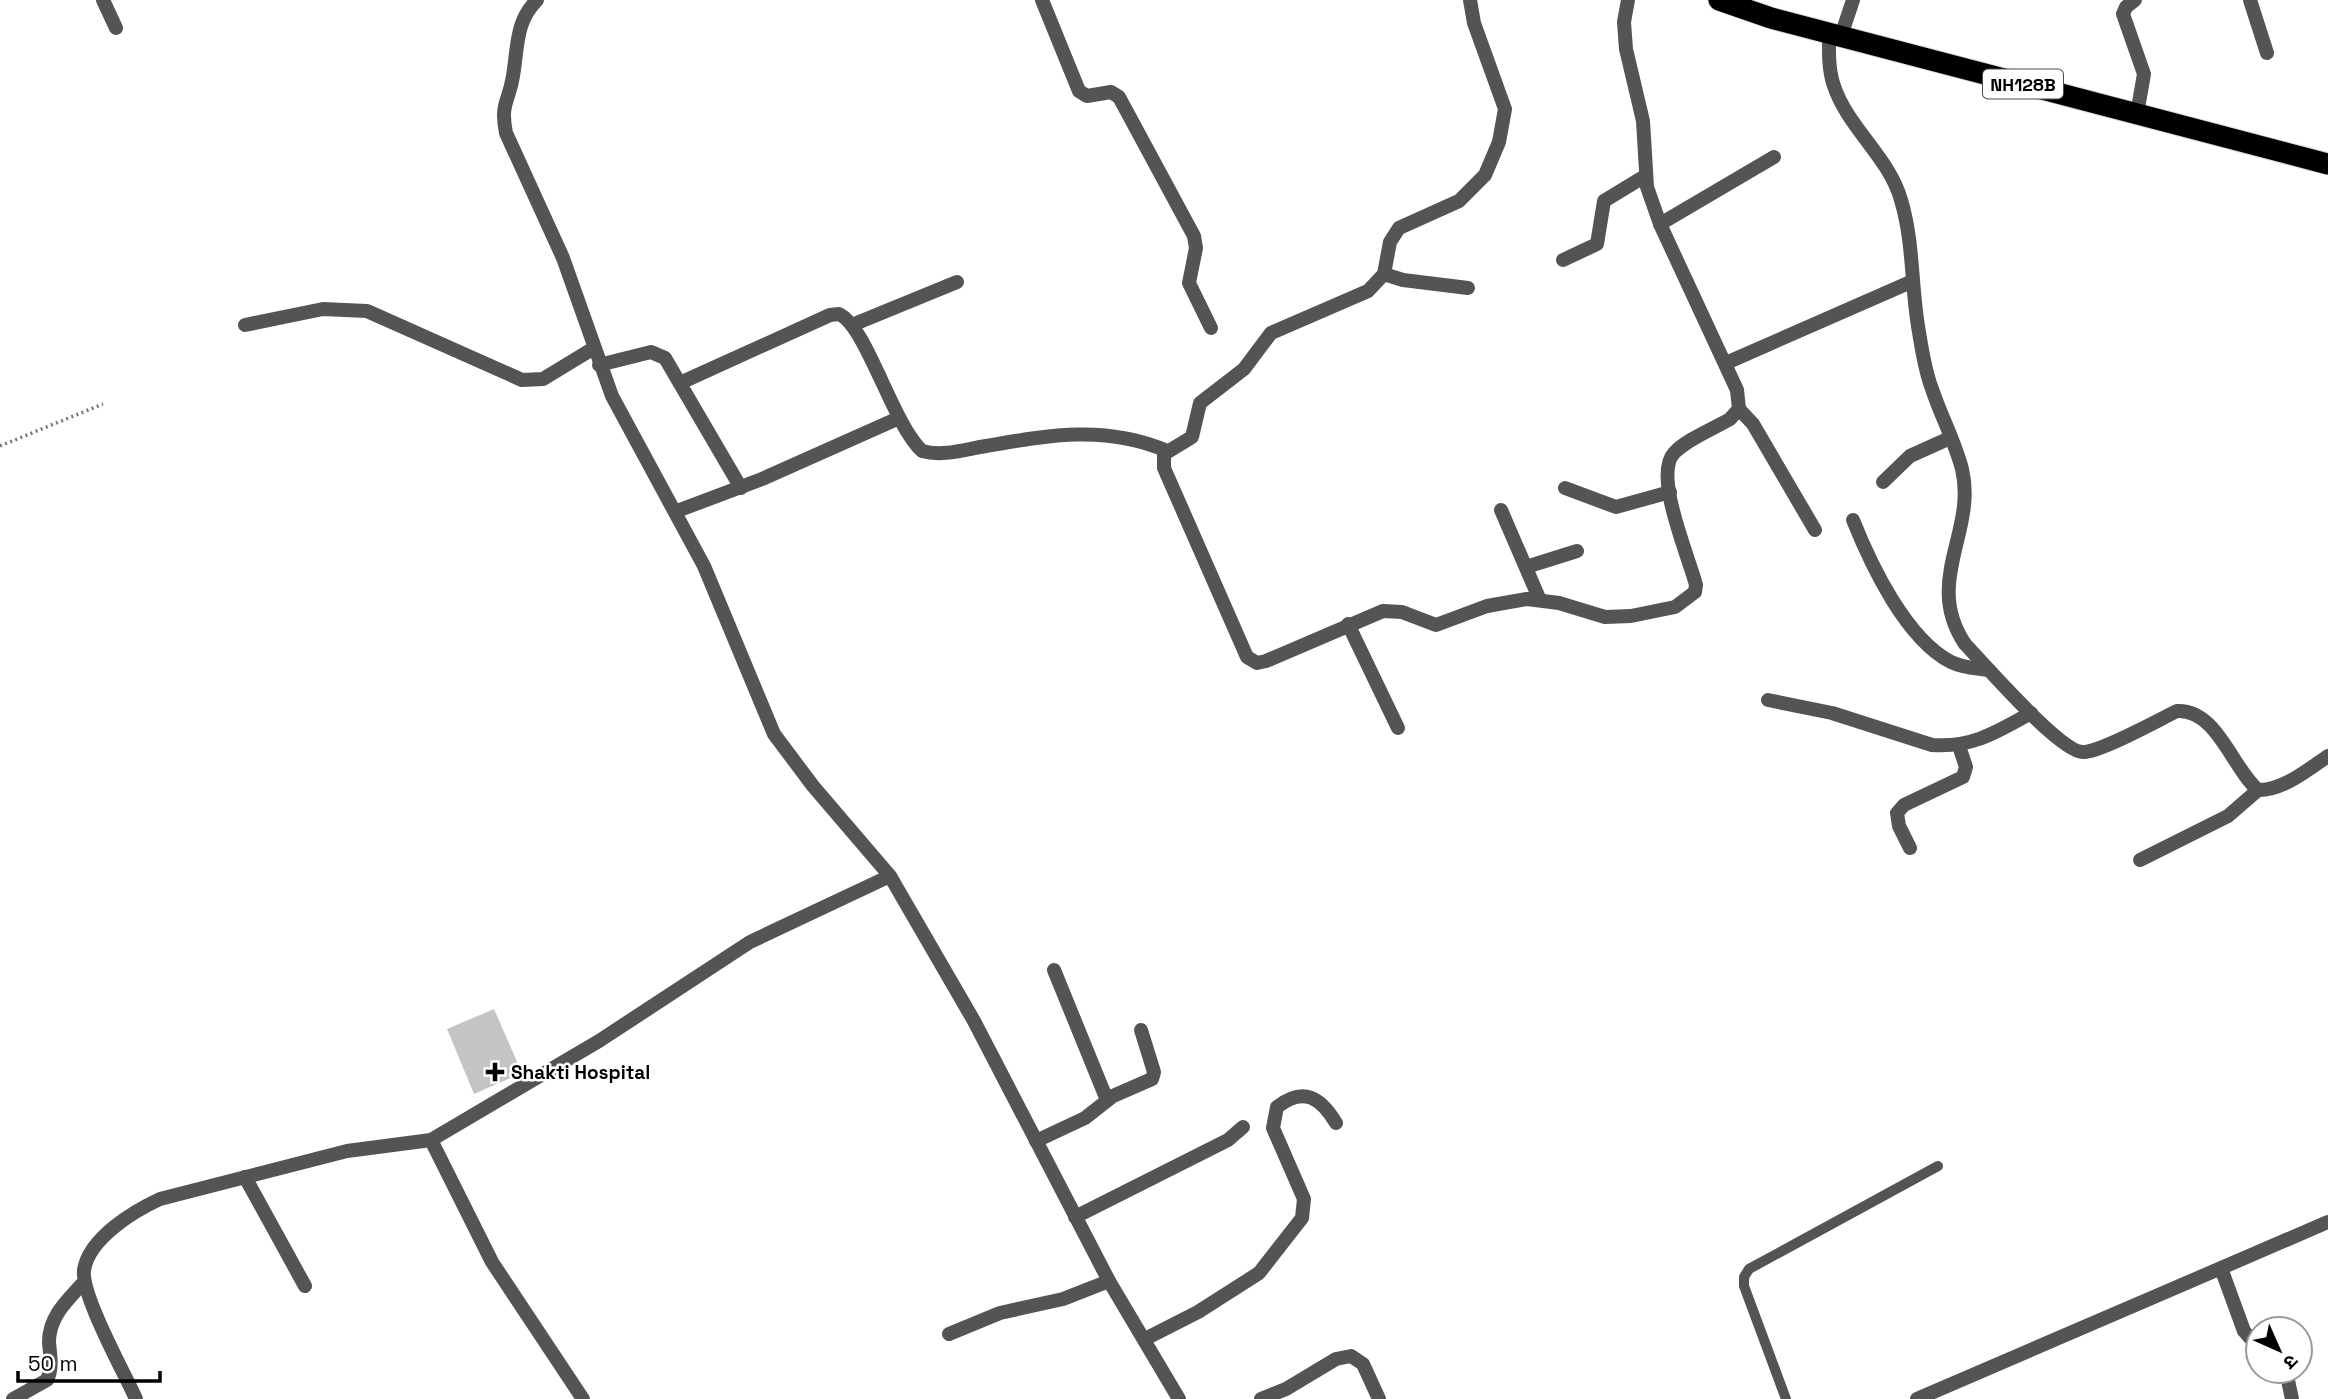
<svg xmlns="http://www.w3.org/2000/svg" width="2328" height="1399" font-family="'Space Grotesk','Noto Sans Devanagari',sans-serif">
	<rect width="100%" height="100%" fill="#fff"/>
	<polygon fill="#c4c4c4" points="494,1009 522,1073 474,1094 447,1029"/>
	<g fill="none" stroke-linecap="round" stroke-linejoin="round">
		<defs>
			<polyline id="highway" points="1719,0 1771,18 2328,164"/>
		</defs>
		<use href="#highway" stroke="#dbdbdb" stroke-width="23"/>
		<polyline stroke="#767676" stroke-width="3.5" stroke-dasharray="2 3.5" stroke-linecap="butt" points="0,446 103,404"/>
		<polyline stroke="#545454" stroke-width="10" points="1786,1399 1744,1286 1744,1277 1749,1269 1938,1166"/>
		<g stroke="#545454" stroke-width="14">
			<polyline points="103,0 116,28"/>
			<path d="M537 0C515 22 518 47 513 76 509 102 500 103 506 133L563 258 612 396 704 566 774 734 813 786 890 876 974 1021 1109 1281 1179 1399"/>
			<polyline points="1042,0 1079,91 1087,96 1111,92 1119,97 1194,236 1196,248 1189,283 1211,328"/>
			<path d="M1470 0 1474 23 1505 109 1499 142 1485 175 1459 201 1399 228 1390 242 1384 274 1368 291 1271 333 1244 369 1200 403 1192 437 1164 454V468L1247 657 1257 663 1266 661 1383 611 1402 612 1436 625 1487 606 1527 599 1559 603 1605 617 1631 616 1675 607 1695 592 1696 585C1689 557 1653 475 1674 453 1687 439 1713 429 1730 419L1739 409 1737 390 1660 224 1647 187 1643 121 1626 49 1624 22 1628 0"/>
			<polyline points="2135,0 2126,7 2123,14 2144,74 2137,114"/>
			<polyline points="2250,0 2267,53"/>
			<path d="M1829 34C1829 51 1828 69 1834 86 1848 128 1889 157 1901 200 1914 243 1911 289 1919 332 1922 351 1925 371 1932 389 1941 416 1955 442 1962 469 1977 532 1923 581 1965 644 1984 664 2060 752 2083 752 2101 752 2158 720 2177 711 2217 709 2232 768 2258 790 2282 791 2309 769 2328 756"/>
			<polyline points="1841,36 1853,0"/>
			<polyline points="1660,224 1774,157"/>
			<polyline points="1563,260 1597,244 1604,201 1645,176"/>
			<polyline points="1384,274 1403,280 1468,288"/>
			<polyline points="245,325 323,309 367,311 522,380 543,379 594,348"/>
			<polyline points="852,325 957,282"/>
			<polyline points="1726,363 1913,281"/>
			<polyline points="599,365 651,352 665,358 741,488"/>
			<path d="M680 383 830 315 839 314C867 327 892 423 922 451 943 457 966 449 986 446 1050 435 1106 425 1167 451"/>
			<polyline points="1739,409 1753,424 1815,530"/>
			<polyline points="1883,482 1910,456 1950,438"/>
			<polyline points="1565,488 1616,507 1670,492"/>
			<polyline points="1501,510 1539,598"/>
			<polyline points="677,511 762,479 899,418"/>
			<path d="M1853 520C1871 565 1906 639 1951 662 1963 668 1976 668 1989 670"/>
			<polyline points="1526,567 1577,551"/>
			<polyline points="1348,624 1398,728"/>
			<path d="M1768 700 1832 713 1932 745C1972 748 1997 732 2031 713"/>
			<polyline points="1910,848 1899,826 1897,813 1904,805 1963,777 1966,767 1959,746"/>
			<polyline points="2140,860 2228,816 2258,790"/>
			<polyline points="1054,970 1107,1100"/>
			<polyline points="431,1140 492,1262 583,1399"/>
			<polyline points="1036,1141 1085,1118 1113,1096 1152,1079 1154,1072 1141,1030"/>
			<polyline points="245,1177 305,1286"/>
			<polyline points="1075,1217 1228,1140 1243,1127"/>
			<polyline points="2221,1268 2244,1331 2258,1347"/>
			<polyline points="949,1334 1000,1313 1063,1299 1109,1281"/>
			<path d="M1145 1339 1198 1312 1259 1273 1302 1218 1304 1199 1273 1128 1277 1107C1304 1086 1321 1098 1336 1123"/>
			<polyline points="2286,1371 2292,1399"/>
			<path d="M13 1399 47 1380C53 1368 50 1355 49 1342 49 1316 68 1300 84 1282"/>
			<path d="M136 1399C124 1372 81 1295 84 1270 89 1238 134 1211 160 1199L347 1151 431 1140 599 1041 750 942 890 876"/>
			<polyline points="1261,1399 1286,1389 1336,1359 1351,1356 1363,1364 1379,1399"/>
			<polyline points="1917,1399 2328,1222"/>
		</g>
		<use href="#highway" stroke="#000" stroke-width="21"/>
	</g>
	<path fill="#000" stroke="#fff" stroke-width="2.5" d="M491.5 1061.5h7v7h7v7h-7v7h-7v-7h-7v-7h7z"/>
	<g text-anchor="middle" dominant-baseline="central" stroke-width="5" stroke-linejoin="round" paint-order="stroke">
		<rect fill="#fff" stroke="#4c4c4c" stroke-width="2" x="1983" y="69.5" width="80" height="29" rx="5"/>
		<g font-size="18" font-weight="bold" fill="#000">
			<text x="2023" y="84">NH128B</text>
		</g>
		<g font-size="19" font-weight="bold" fill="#000" stroke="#fff" text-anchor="start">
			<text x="511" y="1072">Shakti Hospital</text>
		</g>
	</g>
	<g transform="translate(2279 1350) rotate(135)"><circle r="33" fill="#ffffff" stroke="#999999" stroke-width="2"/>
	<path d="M0-5L12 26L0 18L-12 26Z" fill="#000000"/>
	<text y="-10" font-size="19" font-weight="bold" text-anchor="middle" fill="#000000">उ</text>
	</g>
	<path d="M18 1371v10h142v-10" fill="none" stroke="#000000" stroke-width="3.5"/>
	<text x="28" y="1371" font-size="21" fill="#000000" stroke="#ffffff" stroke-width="5" paint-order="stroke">50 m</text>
</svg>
